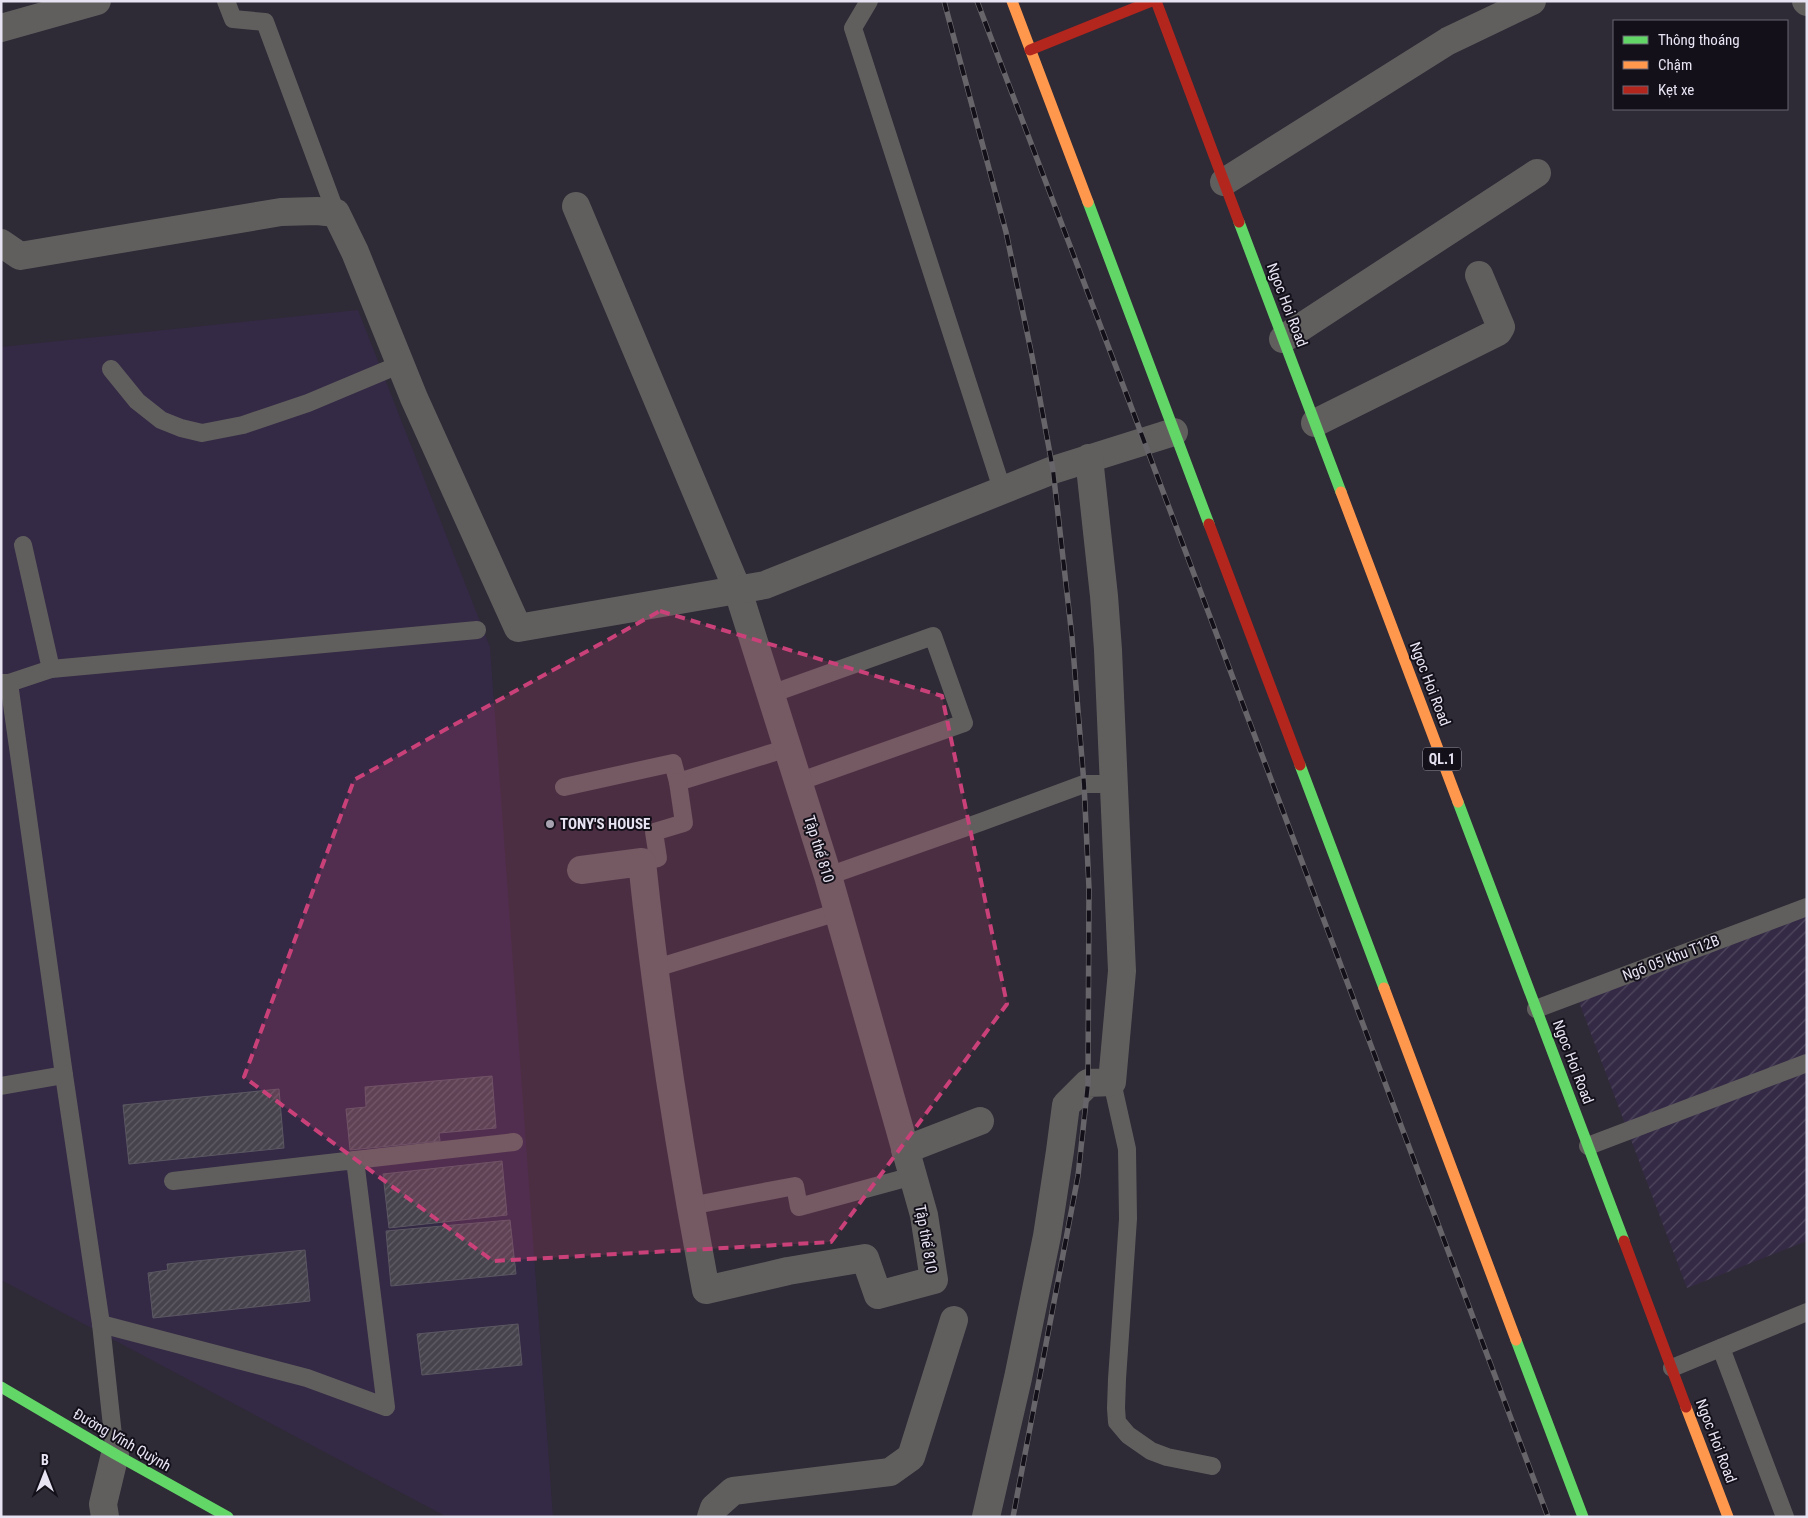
<svg xmlns="http://www.w3.org/2000/svg" width="1808" height="1518" font-family="'Roboto Condensed',sans-serif">
	<defs>
		<pattern id="industrial-furrows" width="10" height="10" patternUnits="userSpaceOnUse" patternTransform="scale(1.25)"><rect width="10" height="10" fill="#342a45"/><path d="M-1 1l2-2M0 10L10 0M9 11l2-2" fill="none" stroke="#514960"/></pattern>
		<pattern id="building-hatch" width="6" height="6" patternUnits="userSpaceOnUse" patternTransform="scale(1.25)"><rect width="6" height="6" fill="#46434d"/><path d="M-1 1l2-2M0 6l6-6M5 7l2-2" fill="none" stroke="#615e67"/></pattern>
	</defs>
	<rect width="100%" height="100%" fill="#2e2a36"/>
	<polygon fill="#342a45" points="358,310 490,647 553,1517 447,1517 1,1280 1,347"/>
	<polygon fill="url(#industrial-furrows)" points="1807,911 1807,1241 1687,1288 1579,1002"/>
	<g fill="url(#building-hatch)" stroke="#5b5762">
		<polygon points="492,1076 496,1128 439,1133 440,1141 350,1150 346,1109 366,1107 365,1087"/>
		<polygon points="279,1089 284,1148 129,1164 123,1105"/>
		<polygon points="502,1161 507,1215 389,1228 383,1174"/>
		<polygon points="510,1220 516,1274 391,1286 386,1231"/>
		<polygon points="305,1250 310,1301 153,1318 148,1273 168,1270 167,1264"/>
		<polygon points="518,1324 522,1365 422,1375 417,1334"/>
	</g>
	<g fill="none" stroke-linecap="round" stroke-linejoin="round">
		<g stroke="#615f5e" stroke-width="18">
			<polyline points="226,1 233,19 265,22 336,213"/>
			<polyline points="869,1 853,28 1002,489"/>
			<polyline points="111,369 137,401 161,420 181,428 202,433 243,425 308,403 401,364"/>
			<polyline points="23,545 51,669"/>
			<polyline points="1,683 9,683 51,669 477,630"/>
			<polyline points="9,683 64,1075 101,1324 115,1454"/>
			<polyline points="771,694 933,636 964,723 798,782"/>
			<polyline points="564,787 673,763 678,782 788,748"/>
			<polyline points="642,862 658,858 654,832 684,823 678,782"/>
			<polyline points="828,876 981,822 1084,784 1114,784"/>
			<polyline points="653,969 838,912"/>
			<polyline points="1536,1009 1807,907"/>
			<polyline points="1112,1082 1127,1149 1128,1219 1117,1379 1116,1408 1117,1422 1128,1435 1151,1451 1167,1457 1212,1466"/>
			<polyline points="1,1086 64,1075"/>
			<polyline points="1588,1146 1807,1063"/>
			<polyline points="355,1160 514,1142"/>
			<polyline points="690,1206 795,1186 799,1207 913,1176"/>
			<polyline points="101,1324 307,1378 386,1407 355,1160 173,1181"/>
			<polyline points="1721,1348 1785,1517"/>
			<polyline points="1672,1368 1807,1312"/>
		</g>
		<g stroke="#615f5e" stroke-width="28">
			<polyline points="1806,1 1807,2"/>
			<polyline points="1,28 97,1"/>
			<polyline points="1224,182 1448,41 1532,1"/>
			<path d="M576 206 738 591 828 876 924 1215 934 1280 878 1295 865 1258 788 1271 706 1290C679 1148 657 1005 642 862L581 870"/>
			<polyline points="1,243 20,256 281,212 317,211 336,213 355,252 414,398 518,628 765,585 1053,470 1174,432"/>
			<polyline points="1283,339 1537,173"/>
			<polyline points="1315,423 1498,332 1501,327 1479,275"/>
			<polyline points="905,1150 980,1121"/>
			<polyline points="105,1517 103,1504 115,1454"/>
			<polyline points="711,1517 714,1508 733,1491 890,1472 911,1457 954,1320"/>
			<polyline points="986,1517 1018,1378 1047,1236 1060,1151 1066,1105 1088,1083 1112,1082 1122,971 1108,650 1104,596 1089,458"/>
		</g>
		<g stroke="#63d668" stroke-width="11">
			<polyline points="1088,202 1209,524"/>
			<polyline points="1239,222 1341,492"/>
			<polyline points="1300,765 1384,988"/>
			<polyline points="1458,802 1624,1241"/>
			<polyline points="1516,1340 1583,1517"/>
			<polyline points="1,1387 115,1454 228,1517"/>
		</g>
		<g stroke="#ff974d" stroke-width="11">
			<polyline points="1012,1 1088,202"/>
			<polyline points="1341,492 1458,802"/>
			<polyline points="1384,988 1516,1340"/>
			<polyline points="1686,1407 1728,1517"/>
		</g>
		<g stroke="#b3261e" stroke-width="11">
			<polyline points="1156,1 1239,222"/>
			<polyline points="1030,50 1152,1"/>
			<polyline points="1209,524 1300,765"/>
			<polyline points="1624,1241 1686,1407"/>
		</g>
		<defs>
			<g id="rail">
				<polyline points="944,1 1006,232 1032,356 1053,470 1072,637 1084,784 1089,888 1088,1083 1078,1176 1013,1517"/>
				<polyline points="977,1 1129,401 1548,1517"/>
			</g>
		</defs>
		<use href="#rail" stroke="#676569" stroke-width="5.5"/>
		<use href="#rail" stroke="#14101a" stroke-width="4" stroke-dasharray="11" stroke-linecap="butt"/>
	</g>
	<path fill="#ca4179" fill-opacity="0.2" stroke="#ca4179" stroke-width="4" stroke-dasharray="10 6" stroke-linejoin="round" d="M660 611 942 696 1007 1004 831 1242 493 1261 244 1077 354 780Z"/>
	<circle fill="#a7a2b0" stroke="#14101a" stroke-width="2" cx="550" cy="824" r="5"/>
	<g text-anchor="middle" dominant-baseline="central" stroke-width="4" stroke-linejoin="round" paint-order="stroke">
		<rect fill="#14101a" stroke="#a8a4b1" stroke-width="1" x="1423" y="747.5" width="38" height="23" rx="4"/>
		<g font-size="14" font-weight="bold" fill="#e8e3f2">
			<text x="1442" y="759">QL.1</text>
		</g>
		<g font-size="15" fill="#e8e3f2" stroke="#14101a">
			<text transform="translate(1287 305) rotate(69)">Ngoc Hoi Road</text>
			<text transform="translate(1430 684) rotate(69)">Ngoc Hoi Road</text>
			<text transform="translate(819 849) rotate(73)">Tập thể 810</text>
			<text transform="translate(1671 958) rotate(-21)">Ngõ 05 Khu T12B</text>
			<text transform="translate(1573 1062) rotate(69)">Ngoc Hoi Road</text>
			<text transform="translate(926 1239) rotate(80)">Tập thể 810</text>
			<text transform="translate(122 1440) rotate(30)">Đường Vĩnh Quỳnh</text>
			<text transform="translate(1716 1441) rotate(69)">Ngoc Hoi Road</text>
		</g>
		<g font-size="15" font-weight="bold" fill="#e8e3f2" stroke="#14101a" text-anchor="start">
			<text x="560" y="824">TONY'S HOUSE</text>
		</g>
	</g>
	<rect width="1808" height="1518" fill="none" stroke="#e8e3f2" stroke-width="5"/>
	<rect x="1613" y="20" width="175" height="90" fill="#14101a" stroke="#696470"/>
	<rect x="1623" y="36" width="25" height="8" fill="#63d668" stroke="#696470"/>
	<text x="1658" y="45" font-size="15" fill="#e8e3f2">Thông thoáng</text>
	<rect x="1623" y="61" width="25" height="8" fill="#ff974d" stroke="#696470"/>
	<text x="1658" y="70" font-size="15" fill="#e8e3f2">Chậm</text>
	<rect x="1623" y="86" width="25" height="8" fill="#b3261e" stroke="#696470"/>
	<text x="1658" y="95" font-size="15" fill="#e8e3f2">Kẹt xe</text>
	<g transform="translate(45 1473)" stroke="#14101a" stroke-width="4" paint-order="stroke">
	<path d="M0-4L9 19L0 12L-9 19Z" fill="#e8e3f2"/>
	<text y="-8" font-size="14" font-weight="bold" text-anchor="middle" fill="#e8e3f2">B</text>
	</g>
</svg>
